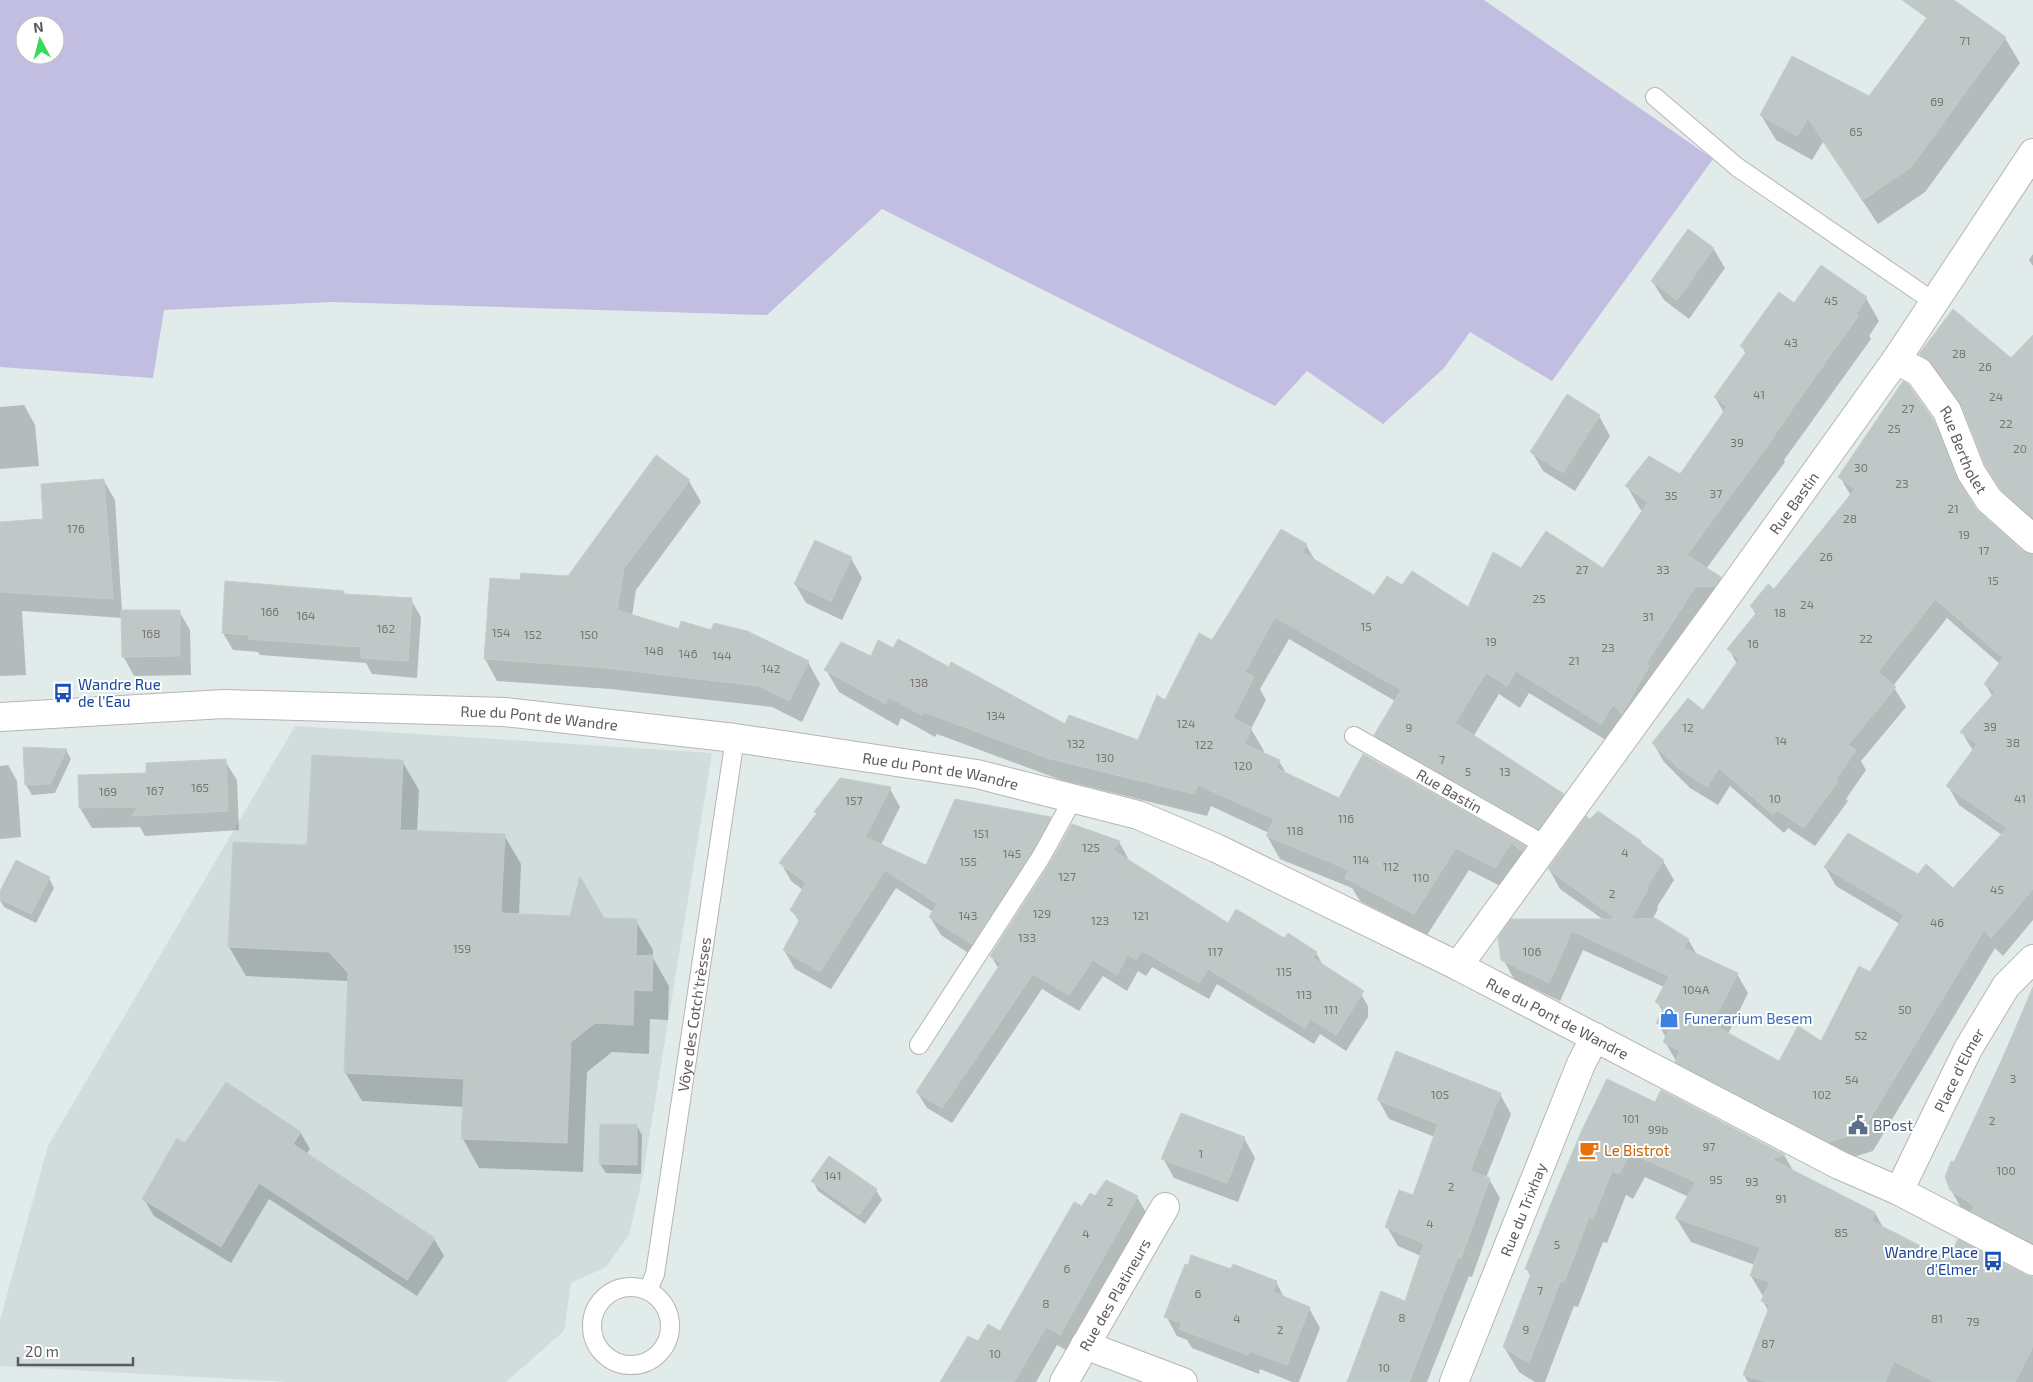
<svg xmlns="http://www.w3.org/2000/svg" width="2033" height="1382" font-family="'Exo 2',sans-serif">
	<rect width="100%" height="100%" fill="#e0ebea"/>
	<polygon fill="#d1dddc" points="295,726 712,753 643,1175 629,1235 606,1267 571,1283 564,1331 506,1382 289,1382 0,1366 0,1320 48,1146"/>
	<path fill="#c2bee1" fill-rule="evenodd" d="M0 0H1484L1713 159 1552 381 1470 332 1444 368 1383 424 1307 371 1275 406 882 209 767 315 332 302 164 310 153 378 0 367ZM25 25H55V55H25Z"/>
	<g fill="#0003">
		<polygon points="1939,0 1952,0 2005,38 2020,63 1925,192 1878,224 1823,142 1812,160 1776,140 1761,115 1869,98"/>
		<polygon points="1713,248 1725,268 1689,319 1664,300 1652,281"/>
		<polygon points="2033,254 2033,266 2029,260"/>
		<polygon points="1822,266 1866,298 1879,321 1869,336 1871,339 1784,460 1785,462 1706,569 1720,578 1733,600 1614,745 1529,693 1520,708 1499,694 1473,737 1563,795 1576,817 1552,851 1388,758 1375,735 1395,701 1289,639 1260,689 1266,700 1251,729 1264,751 1262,754 1279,761 1287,775 1340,800 1364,755 1525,847 1538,870 1508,890 1469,870 1427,935 1360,901 1352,888 1280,859 1267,836 1269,833 1211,806 1207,816 1061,780 937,734 935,737 901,718 898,726 839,692 826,670 894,649 949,669 1066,725 1139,742 1166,701 1213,642 1306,545 1316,562 1375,596 1403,587 1468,608 1521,569 1603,570 1643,511 1640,509 1627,486 1680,475 1724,413 1715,397 1746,355 1742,346 1794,305"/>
		<polygon points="1920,354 2011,360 2033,368 2033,526 2014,509 1998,484 1964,410 1944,382 1932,373"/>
		<polygon points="24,405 35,425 39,466 0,469 0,407"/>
		<polygon points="1599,416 1610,436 1575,491 1543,471 1532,452"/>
		<polygon points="1932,419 1944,439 1965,494 1975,509 2022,552 2033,555 2033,920 2003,956 1995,948 1873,1151 1840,1161 1688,1081 1665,1042 1666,1038 1658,1023 1663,1012 1657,1002 1664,987 1583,950 1560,1001 1514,979 1503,959 1499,938 1604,920 1560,889 1549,869 1643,846 1663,861 1674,880 1657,907 1658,909 1652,920 1688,939 1697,955 1737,974 1748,993 1728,1034 1780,1062 1822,1043 1870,973 1900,924 1836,886 1825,867 1918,876 1953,890 2002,835 1959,805 1948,786 1973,751 1962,732 1993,697 1985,684 2000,664 1947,618 1893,686 1906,707 1861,761 1866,770 1846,799 1848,801 1815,846 1788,828 1784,833 1730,786 1718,805 1690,788 1664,762 1653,743 1703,711 1737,664 1729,649 1756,615 1751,606 1775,590 1851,496 1840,477"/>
		<polygon points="104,481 115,500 122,611 179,611 190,630 191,675 134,676 123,656 123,618 22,611 26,675 0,676 0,523 44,520"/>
		<polygon points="689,481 701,502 636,590 632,616 680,631 712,632 808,662 820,684 802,722 772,707 610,689 497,681 485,659 491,579 522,581 568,577"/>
		<polygon points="851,558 862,578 842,620 806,603 795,584"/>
		<polygon points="227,583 343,592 345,595 411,600 421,617 417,678 372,674 366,663 260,655 258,652 233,650 223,633"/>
		<polygon points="24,748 66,750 71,759 55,793 32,795 26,785"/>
		<polygon points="225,761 237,780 239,830 145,836 140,827 92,828 80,808 80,776 147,774"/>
		<polygon points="402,761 419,790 417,832 504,835 521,864 519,915 636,921 653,950 653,958 669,986 668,1020 650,1019 649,1054 612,1052 587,1072 583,1172 479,1168 463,1139 464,1107 362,1101 345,1072 348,983 347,981 246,976 229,947 308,846"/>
		<polygon points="8,765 17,781 21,837 0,839 0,766"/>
		<polygon points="890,789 900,807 881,845 927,867 1050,818 1061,836 982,962 941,935 930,917 933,912 896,888 831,989 795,969 784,950 800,923 792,910 803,890 791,881 781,863 817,815 816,812"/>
		<polygon points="1119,842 1128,858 1127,860 1228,925 1285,940 1288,935 1316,953 1324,967 1358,989 1368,1006 1368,1017 1346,1051 1320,1034 1314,1044 1217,984 1209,999 1152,967 1146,976 1138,971 1127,991 1103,976 1079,1011 1042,989 952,1123 927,1108 917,1092 999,969 991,956"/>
		<polygon points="49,878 54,888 36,923 4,907 0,900 0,894"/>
		<polygon points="2033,1007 2033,1260 1965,1215 1951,1190 1954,1163 2022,1015"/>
		<polygon points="1662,1092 1784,1155 1794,1172 1875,1213 1884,1229 1948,1262 2033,1278 2033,1382 1748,1382 1744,1375 1769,1312 1763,1301 1764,1298 1751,1276 1755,1265 1691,1242 1676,1218 1689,1197 1645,1177 1633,1199 1626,1195 1607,1243 1603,1242 1578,1307 1574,1306 1545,1382 1535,1382 1519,1372 1504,1347 1531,1277 1527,1269 1656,1104"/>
		<polygon points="1500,1094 1511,1114 1486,1178 1489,1179 1500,1198 1472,1277 1469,1276 1427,1382 1348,1382 1406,1302 1421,1256 1398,1246 1387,1227 1414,1197 1435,1137 1389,1119 1378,1099"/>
		<polygon points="637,1126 642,1135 641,1174 606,1173 600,1164"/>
		<polygon points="300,1132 310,1149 306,1155 434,1239 444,1256 417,1296 269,1199 231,1263 154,1216 144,1199 186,1145"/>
		<polygon points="1244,1138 1255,1158 1238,1202 1174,1178 1163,1158"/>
		<polygon points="813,1181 876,1190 882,1200 865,1224 818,1191"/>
		<polygon points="1137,1197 1148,1216 1071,1353 1057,1345 1036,1382 952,1382 978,1343 1001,1333 1082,1208 1095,1198"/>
		<polygon points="1232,1271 1276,1282 1285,1299 1309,1308 1320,1328 1299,1382 1292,1382 1260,1369 1259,1374 1192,1348 1187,1340 1177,1336 1166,1316"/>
	</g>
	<g fill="#bfc8c6" stroke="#bfcfcc">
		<polygon points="1902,0 1954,0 2006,37 1911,167 1863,200 1808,118 1797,136 1760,115 1792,56 1869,96 1927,18"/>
		<polygon points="1688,229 1714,248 1677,300 1651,281"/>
		<polygon points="1821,265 1867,297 1856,314 1858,316 1772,438 1773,438 1687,555 1721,577 1715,586 1695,587 1646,664 1649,666 1622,714 1613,705 1601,724 1516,671 1507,686 1486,673 1455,723 1564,794 1538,829 1374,735 1401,690 1275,617 1245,672 1254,677 1233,718 1252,728 1244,744 1280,760 1276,768 1339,798 1363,754 1526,846 1522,851 1511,843 1495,868 1456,848 1414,914 1345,878 1349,870 1266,836 1274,819 1198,785 1194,794 1047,758 924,712 922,715 888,697 886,704 824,670 841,642 871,656 878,640 893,648 898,639 949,667 951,662 1065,724 1069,715 1138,740 1157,695 1165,700 1199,633 1212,640 1281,529 1307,544 1302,552 1374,595 1387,576 1402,585 1412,571 1468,607 1493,552 1521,568 1546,531 1603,568 1648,502 1625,486 1649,456 1680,474 1727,407 1714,397 1747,351 1740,346 1779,292 1794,303"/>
		<polygon points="1953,309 2011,358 2033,335 2033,518 2001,490 1985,465 1960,402 1932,363 1919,354"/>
		<polygon points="1903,381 1908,384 1933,419 1957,478 1976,509 2023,551 2033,554 2033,889 1991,938 1984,930 1862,1132 1829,1142 1675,1062 1680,1051 1663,1042 1669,1029 1656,1023 1664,1007 1655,1002 1669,976 1572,931 1549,983 1501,960 1498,938 1511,919 1616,919 1548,869 1586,816 1590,819 1598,811 1641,841 1641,843 1664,860 1646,888 1648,889 1631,919 1655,918 1689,939 1684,948 1738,973 1712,1024 1779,1061 1798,1026 1821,1041 1859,966 1870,972 1904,915 1824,867 1848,833 1918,874 1926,864 1953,888 2007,828 1946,786 1977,744 1960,732 1995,692 1984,684 2003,658 1935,599 1878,672 1896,687 1848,745 1856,750 1836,779 1838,781 1804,828 1777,810 1773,815 1719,768 1707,787 1678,768 1652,743 1688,698 1703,710 1739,659 1727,649 1757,612 1750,606 1768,584 1774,589 1855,489 1838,477"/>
		<polygon points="1567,394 1600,415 1563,473 1530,452"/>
		<polygon points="656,455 690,480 624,568 617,610 679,629 681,621 711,630 714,623 747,631 809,661 789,701 759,686 597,667 484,659 490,578 520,580 521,573 568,576"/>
		<polygon points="104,479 113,599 0,592 0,522 43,519 41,484"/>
		<polygon points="815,540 852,557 831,601 794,584"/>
		<polygon points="225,581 344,591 344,594 412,598 408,661 361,658 361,647 248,639 249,635 222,633"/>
		<polygon points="121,610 180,610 180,656 122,657"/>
		<polygon points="23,747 67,749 50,784 25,785"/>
		<polygon points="312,755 403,760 400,830 505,834 501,913 570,916 580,876 604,918 637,919 636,956 653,955 652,991 634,990 633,1025 595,1023 571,1042 567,1143 461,1139 464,1079 344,1073 348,973 329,952 228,947 233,842 307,845"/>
		<polygon points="226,759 228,811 132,816 138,807 79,808 78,775 146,773 146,763"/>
		<polygon points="840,778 891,787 865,837 926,865 955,799 1051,817 1032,852 972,944 929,917 937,904 885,870 820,972 783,950 800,919 790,910 806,883 779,863 817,813 814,812"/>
		<polygon points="1072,824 1120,841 1113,850 1228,923 1236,909 1284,938 1288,933 1317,952 1313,958 1364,991 1336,1035 1310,1019 1305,1028 1208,969 1199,983 1142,951 1136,960 1128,955 1117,975 1093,960 1069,995 1033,974 942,1108 916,1092 1001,963 990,956 1050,863"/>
		<polygon points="16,860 50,877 31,914 0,899 0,891"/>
		<polygon points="2033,987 2033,1243 1971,1211 1974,1206 1950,1190 1945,1177 1951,1161 1954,1162 2001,1062"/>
		<polygon points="1396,1051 1501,1093 1470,1171 1490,1178 1461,1258 1458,1257 1409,1382 1347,1382 1381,1291 1405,1301 1424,1244 1385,1227 1399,1190 1413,1195 1438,1124 1377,1100"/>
		<polygon points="1607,1079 1655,1102 1661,1090 1785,1155 1771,1159 1875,1212 1872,1221 1948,1260 1958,1239 2026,1275 2033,1277 2033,1346 2015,1382 1935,1382 1894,1361 1885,1382 1768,1382 1743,1375 1770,1305 1761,1301 1770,1282 1750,1276 1760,1247 1675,1218 1696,1182 1630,1153 1619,1174 1612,1171 1593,1219 1589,1217 1564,1282 1560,1282 1529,1363 1503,1347 1532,1271 1525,1269 1557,1189 1582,1130"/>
		<polygon points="226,1082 301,1132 293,1144 435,1238 407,1280 259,1183 221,1247 142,1199 177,1138 185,1143"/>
		<polygon points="1181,1113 1245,1137 1227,1183 1161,1159"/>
		<polygon points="600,1124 637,1124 637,1165 599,1164"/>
		<polygon points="829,1156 877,1189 859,1215 811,1181"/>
		<polygon points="1106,1180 1138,1196 1060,1335 1046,1327 1014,1382 940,1382 968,1336 978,1341 988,1324 1000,1331 1074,1202 1082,1206 1090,1193 1095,1196"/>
		<polygon points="1191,1255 1231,1269 1233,1264 1277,1281 1273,1292 1310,1307 1287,1365 1250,1351 1248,1355 1179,1329 1182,1323 1164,1317 1185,1264 1188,1265"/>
	</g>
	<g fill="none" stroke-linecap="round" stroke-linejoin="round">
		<defs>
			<g id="service">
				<polyline points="1655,97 1737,167 1934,302"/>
				<path id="s1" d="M1354 736 1545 845"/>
				<polyline points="919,1045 1041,857 1073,799"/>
				<circle cx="631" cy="1326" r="39"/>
				<path id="s2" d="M648 1290 655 1274 735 738"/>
			</g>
			<g id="minor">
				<path id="s3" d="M1896 360 1919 372 1947 411 1971 472 1989 500 2033 539"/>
				<path id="s4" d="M1458 966 1719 607 1896 360 2033 153"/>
				<path id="s5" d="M1899 1191 1968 1049 2006 986 2033 959"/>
				<polyline points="1085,1345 1183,1382"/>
				<path id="s6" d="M1064 1382 1165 1207"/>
				<path id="s7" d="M1454 1382 1581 1064 1595 1037"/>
			</g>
			<g id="tertiary">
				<path id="s8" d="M0 717 224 704 505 712 735 738 977 774 1138 815 1216 848 1458 966 1839 1165 1899 1191 2033 1261"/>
			</g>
		</defs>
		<use href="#service" stroke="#bab3b5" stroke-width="20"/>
		<use href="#minor" stroke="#bab3b5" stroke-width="30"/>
		<use href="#tertiary" stroke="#bab3b5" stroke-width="30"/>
		<use href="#service" stroke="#fff" stroke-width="18"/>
		<use href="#minor" stroke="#fff" stroke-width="28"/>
		<use href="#tertiary" stroke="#fff" stroke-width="28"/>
	</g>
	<defs>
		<symbol id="bus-bare" viewBox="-9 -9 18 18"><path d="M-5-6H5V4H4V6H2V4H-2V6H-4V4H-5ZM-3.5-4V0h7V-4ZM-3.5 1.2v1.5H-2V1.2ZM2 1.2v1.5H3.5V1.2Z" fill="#1a4fb4" stroke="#fff" stroke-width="2.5" paint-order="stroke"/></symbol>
		<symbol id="shop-bare" viewBox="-9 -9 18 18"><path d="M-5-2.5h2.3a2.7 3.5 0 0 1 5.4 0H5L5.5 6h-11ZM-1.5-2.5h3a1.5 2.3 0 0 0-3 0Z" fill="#3f7fe0" stroke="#fff" stroke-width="2.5" paint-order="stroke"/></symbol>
		<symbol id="civic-bare" viewBox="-9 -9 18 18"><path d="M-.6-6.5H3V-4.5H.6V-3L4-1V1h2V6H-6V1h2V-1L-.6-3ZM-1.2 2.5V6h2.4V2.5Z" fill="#5c6f8a" stroke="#fff" stroke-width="2.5" paint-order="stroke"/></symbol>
		<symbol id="cafe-bare" viewBox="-9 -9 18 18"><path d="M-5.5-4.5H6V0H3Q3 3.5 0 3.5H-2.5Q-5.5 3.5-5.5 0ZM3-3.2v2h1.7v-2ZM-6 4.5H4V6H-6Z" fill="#e8710a" stroke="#fff" stroke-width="2.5" paint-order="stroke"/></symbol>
	</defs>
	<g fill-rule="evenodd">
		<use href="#bus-bare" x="49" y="679" width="28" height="28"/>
		<use href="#shop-bare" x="1655" y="1004" width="28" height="28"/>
		<use href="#civic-bare" x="1844" y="1111" width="28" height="28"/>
		<use href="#cafe-bare" x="1575" y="1136" width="28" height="28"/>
		<use href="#bus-bare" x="1979" y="1247" width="28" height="28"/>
	</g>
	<g text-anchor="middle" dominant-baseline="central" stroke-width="4" stroke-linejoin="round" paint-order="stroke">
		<g font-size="12" fill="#787576">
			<text x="1965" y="40">71</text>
			<text x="1937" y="101">69</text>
			<text x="1856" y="131">65</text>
			<text x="1831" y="300">45</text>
			<text x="1791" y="342">43</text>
			<text x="1959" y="353">28</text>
			<text x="1985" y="366">26</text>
			<text x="1759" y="394">41</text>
			<text x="1996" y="396">24</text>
			<text x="1908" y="408">27</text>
			<text x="2006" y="423">22</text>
			<text x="1894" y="428">25</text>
			<text x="1737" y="442">39</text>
			<text x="2020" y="448">20</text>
			<text x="1861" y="467">30</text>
			<text x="1902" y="483">23</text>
			<text x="1716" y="493">37</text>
			<text x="1671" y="495">35</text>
			<text x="1953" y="508">21</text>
			<text x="1850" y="518">28</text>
			<text x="76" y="528">176</text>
			<text x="1964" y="534">19</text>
			<text x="1984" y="550">17</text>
			<text x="1826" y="556">26</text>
			<text x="1582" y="569">27</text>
			<text x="1663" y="569">33</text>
			<text x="1993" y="580">15</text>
			<text x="1539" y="598">25</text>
			<text x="1807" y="604">24</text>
			<text x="270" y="611">166</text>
			<text x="1780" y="612">18</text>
			<text x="306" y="615">164</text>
			<text x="1648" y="616">31</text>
			<text x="1366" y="626">15</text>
			<text x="386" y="628">162</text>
			<text x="501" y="632">154</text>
			<text x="151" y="633">168</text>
			<text x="533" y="634">152</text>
			<text x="589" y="634">150</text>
			<text x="1866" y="638">22</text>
			<text x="1491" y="641">19</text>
			<text x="1753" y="643">16</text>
			<text x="1608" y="647">23</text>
			<text x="654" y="650">148</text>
			<text x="688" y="653">146</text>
			<text x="722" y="655">144</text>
			<text x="1574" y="660">21</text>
			<text x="771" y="668">142</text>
			<text x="919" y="682">138</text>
			<text x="996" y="715">134</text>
			<text x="1186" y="723">124</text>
			<text x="1990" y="726">39</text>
			<text x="1409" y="727">9</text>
			<text x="1688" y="727">12</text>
			<text x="1781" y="740">14</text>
			<text x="2013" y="742">38</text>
			<text x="1076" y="743">132</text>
			<text x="1204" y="744">122</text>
			<text x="1105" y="757">130</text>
			<text x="1442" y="759">7</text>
			<text x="1243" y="765">120</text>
			<text x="1468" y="771">5</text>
			<text x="1505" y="771">13</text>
			<text x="200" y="787">165</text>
			<text x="155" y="790">167</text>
			<text x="108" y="791">169</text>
			<text x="1775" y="798">10</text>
			<text x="2020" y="798">41</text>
			<text x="854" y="800">157</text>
			<text x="1346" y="818">116</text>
			<text x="1295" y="830">118</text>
			<text x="981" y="833">151</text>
			<text x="1091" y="847">125</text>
			<text x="1625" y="852">4</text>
			<text x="1012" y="853">145</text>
			<text x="1361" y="859">114</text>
			<text x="968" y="861">155</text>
			<text x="1391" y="866">112</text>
			<text x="1067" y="876">127</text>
			<text x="1421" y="877">110</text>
			<text x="1997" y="889">45</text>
			<text x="1612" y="893">2</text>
			<text x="1042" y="913">129</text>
			<text x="968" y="915">143</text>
			<text x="1141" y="915">121</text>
			<text x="1100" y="920">123</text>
			<text x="1937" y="922">46</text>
			<text x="1027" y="937">133</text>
			<text x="462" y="948">159</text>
			<text x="1215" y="951">117</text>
			<text x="1532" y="951">106</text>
			<text x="1284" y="971">115</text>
			<text x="1696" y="989">104A</text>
			<text x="1304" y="994">113</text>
			<text x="1331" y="1009">111</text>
			<text x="1905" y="1009">50</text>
			<text x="1861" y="1035">52</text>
			<text x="2013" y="1078">3</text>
			<text x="1852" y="1079">54</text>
			<text x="1440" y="1094">105</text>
			<text x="1822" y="1094">102</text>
			<text x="1631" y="1118">101</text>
			<text x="1992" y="1120">2</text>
			<text x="1658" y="1129">99b</text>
			<text x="1709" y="1146">97</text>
			<text x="1201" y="1153">1</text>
			<text x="2006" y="1170">100</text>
			<text x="833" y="1175">141</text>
			<text x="1716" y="1179">95</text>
			<text x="1752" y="1181">93</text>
			<text x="1451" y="1186">2</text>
			<text x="1781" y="1198">91</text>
			<text x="1110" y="1201">2</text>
			<text x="1430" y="1223">4</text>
			<text x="1841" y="1232">85</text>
			<text x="1086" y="1233">4</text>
			<text x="1557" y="1244">5</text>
			<text x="1067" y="1268">6</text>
			<text x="1540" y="1290">7</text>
			<text x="1198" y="1293">6</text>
			<text x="1046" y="1303">8</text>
			<text x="1402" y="1317">8</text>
			<text x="1237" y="1318">4</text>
			<text x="1937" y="1318">81</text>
			<text x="1973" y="1321">79</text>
			<text x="1280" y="1329">2</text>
			<text x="1526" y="1329">9</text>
			<text x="1768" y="1343">87</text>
			<text x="995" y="1353">10</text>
			<text x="1384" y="1367">10</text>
		</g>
		<g font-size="15" fill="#60595b" stroke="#fff">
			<text stroke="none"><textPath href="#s3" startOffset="116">Rue Bertholet</textPath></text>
			<text stroke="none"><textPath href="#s4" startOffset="572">Rue Bastin</textPath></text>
			<text stroke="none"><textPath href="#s8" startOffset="540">Rue du Pont de Wandre</textPath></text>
			<text stroke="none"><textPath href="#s8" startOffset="945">Rue du Pont de Wandre</textPath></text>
			<text stroke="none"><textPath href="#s1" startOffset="110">Rue Bastin</textPath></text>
			<text stroke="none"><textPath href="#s2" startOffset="280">Vôye des Cotch'trèsses</textPath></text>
			<text stroke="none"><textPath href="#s8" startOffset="1614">Rue du Pont de Wandre</textPath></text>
			<text stroke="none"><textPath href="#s5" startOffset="135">Place d'Elmer</textPath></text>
			<text stroke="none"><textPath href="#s7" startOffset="186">Rue du Trixhay</textPath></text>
			<text stroke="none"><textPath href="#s6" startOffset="101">Rue des Platineurs</textPath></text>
		</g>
		<g font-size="15" fill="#164399" stroke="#fff" text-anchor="start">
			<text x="78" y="684">Wandre Rue<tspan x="78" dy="17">de l'Eau</tspan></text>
			<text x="1978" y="1252" text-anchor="end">Wandre Place<tspan x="1978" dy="17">d'Elmer</tspan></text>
		</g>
		<g font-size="15" fill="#366cbe" stroke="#fff" text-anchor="start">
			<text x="1684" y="1018">Funerarium Besem</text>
		</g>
		<g font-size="15" fill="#4e5e75" stroke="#fff" text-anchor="start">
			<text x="1873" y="1125">BPost</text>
		</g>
		<g font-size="15" fill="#c56008" stroke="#fff" text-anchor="start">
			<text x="1604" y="1150">Le Bistrot</text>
		</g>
	</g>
	<g transform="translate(40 40) rotate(353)"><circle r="24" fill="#ffffff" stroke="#bfbdbd"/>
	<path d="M0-4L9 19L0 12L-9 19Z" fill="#38d958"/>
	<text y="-8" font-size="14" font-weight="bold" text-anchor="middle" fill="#60595b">N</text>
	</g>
	<path d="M18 1357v8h115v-8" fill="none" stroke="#60595b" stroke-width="2.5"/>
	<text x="25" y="1357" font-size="15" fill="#60595b" stroke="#ffffff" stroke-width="4" paint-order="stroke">20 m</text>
</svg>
